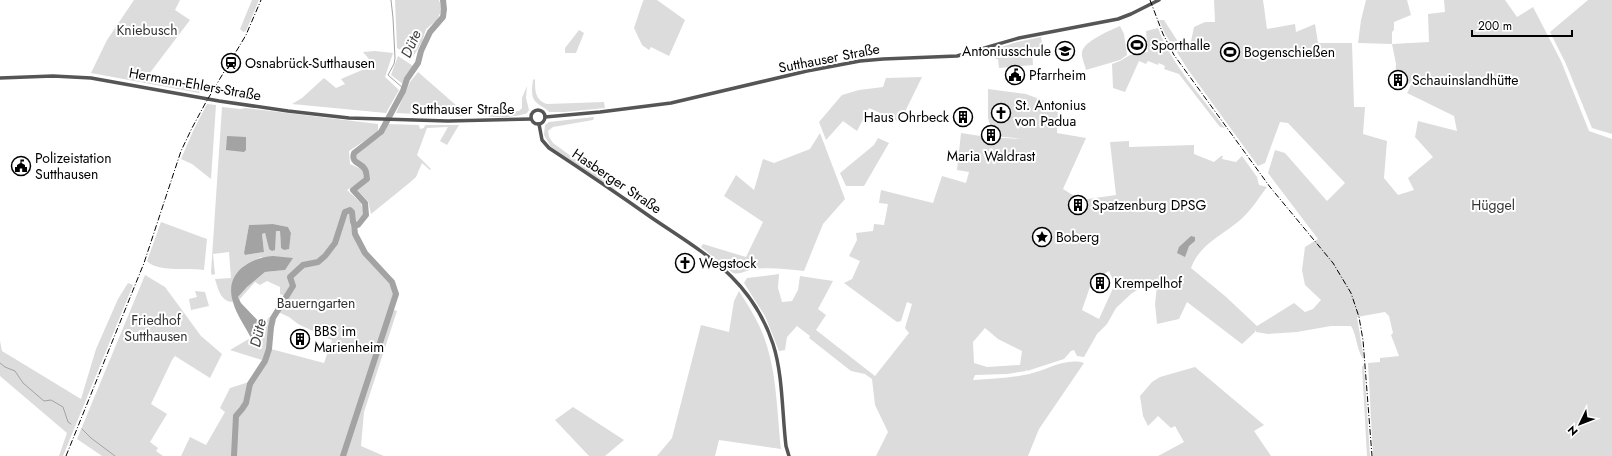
<svg xmlns="http://www.w3.org/2000/svg" width="1612" height="456" font-family="Jost,sans-serif">
	<rect width="100%" height="100%" fill="#fff"/>
	<g fill="#dcdcdc" fill-rule="evenodd">
		<polygon points="134,0 180,0 175,10 190,20 149,74 202,89 199,93 91,73 107,40"/>
		<polygon points="252,0 259,0 246,31 243,32 240,29"/>
		<polygon points="395,0 439,0 442,9 437,20 426,29 422,42 413,57 397,48"/>
		<polygon points="644,0 657,0 685,20 669,56 651,47 649,50 642,45 634,28 643,1"/>
		<path d="M1214 0H1263L1267 29 1295 24 1296 32 1315 24 1318 43H1352L1354 107H1365L1363 134 1387 141 1384 178 1398 195 1414 190 1408 178 1433 157 1415 137 1418 121 1457 131 1454 116 1407 93 1412 83 1401 84 1400 78 1395 77 1396 64 1392 44 1358 43 1361 20 1366 0H1407L1411 15 1394 22V30L1392 32V44L1429 42 1428 14 1445 12 1444 0H1505L1517 17 1533 7 1561 61 1589 131 1612 139V456H1373L1368 363 1380 362V358L1399 356 1391 335 1393 333 1389 316 1385 312 1357 317 1364 359C1357 353 1357 335 1351 326H1331L1297 332 1268 334 1256 332V330L1255 332 1242 344 1187 302 1179 319 1157 324 1155 304 1158 278 1132 293 1116 308 1107 324 1097 334 1084 357 1077 356 1074 350 1071 351 1064 359 1027 371 1026 369V371L1007 374 975 375 973 380C992 379 1011 378 1029 374 1047 370 1066 357 1084 363L1039 429 1028 456H876L888 432 875 405 872 379 865 374 851 371 809 338 810 336 797 326 787 337 785 350 779 351 765 316 744 283 747 278 779 274 778 288 782 302 792 301 798 290 800 276 833 281 818 309 826 315 816 330 875 376 909 333 905 328 912 304 907 302 901 321 897 322 844 283 852 279 860 261 849 256 857 240 856 233 873 231 874 224 884 225 888 204 879 203 881 190 933 203 942 176 966 183 969 172 957 170 961 133 987 137 1025 139 993 136 988 118V89L1026 94 1058 106 1057 133 1086 138 1063 189 1081 200 1116 195 1110 142 1129 141V147L1194 145V154L1214 162 1221 156H1223L1222 159 1236 162 1242 156 1257 177 1259 185 1267 187C1258 199 1250 212 1239 221 1220 237 1200 244 1191 268L1225 296 1257 326 1294 303 1305 312 1313 309 1321 300 1305 285 1302 270 1305 247 1318 239 1268 173 1275 150 1285 153 1327 201 1345 183 1288 123 1280 122 1265 163 1258 166 1189 71 1165 34 1159 20H1164L1184 51H1189L1194 27 1205 22H1215ZM1109 271 1115 284 1099 319 1082 310 1093 278H1097ZM985 328 998 339 1022 351 1020 365 987 367 974 363 973 342Z"/>
		<polygon points="1588,0 1612,0 1612,134 1592,128 1566,64 1550,32"/>
		<path d="M1120 26 1124 34 1127 55 1120 60 1086 70C1085 65 1081 57 1082 52 1084 41 1111 30 1120 26Z"/>
		<path d="M1158 28C1171 64 1202 97 1225 128L1220 127 1179 74 1164 69 1165 66 1159 63 1158 65 1148 61 1146 64 1139 61 1125 92 1113 88 1112 64 1120 61 1130 55 1148 52 1146 31Z"/>
		<polygon points="579,30 584,33 576,53 565,53 565,48"/>
		<polygon points="1041,37 1043,47 1032,49 1033,65 999,68 998,59 996,59 995,49 1017,42"/>
		<polygon points="375,51 393,53 385,77 399,90 386,113 292,104 302,98 324,78 336,88 345,84 341,79 374,65 363,52"/>
		<polygon points="398,56 413,66 405,78 403,84 391,75"/>
		<polygon points="418,72 465,113 464,116 396,113 410,82"/>
		<polygon points="922,77 900,122 869,108 857,131 843,121 826,140 819,122 842,95 859,90 883,87 886,78"/>
		<path d="M535 79C535 91 535 100 547 104L604 102 605 108 565 112H549C546 108 542 107 538 104 530 98 532 89 533 80Z"/>
		<path d="M527 86 526 98 529 110 527 113C518 117 494 119 484 115L497 112 519 111 522 108V98Z"/>
		<polygon points="207,104 216,105 211,179 192,164 181,159 194,129"/>
		<path d="M222 107 240 109 246 108 378 124V132L349 151 350 164 363 170 364 180 347 190 361 203 364 214 356 222 350 221 353 236 363 254 390 283 394 294 389 308 397 311 364 412 361 446 384 456H181L190 437 206 445 225 412 220 408 230 388 249 382 253 385 254 377 265 361 230 350 259 333 269 317 274 319 271 349 324 363 332 340 321 336V335L298 324 289 317 278 312 294 286 291 278 304 265 319 263 326 256 327 257 337 244 344 222 336 239 318 261 303 264 289 277 293 286 287 297 280 294V287L267 281 260 285 255 282 239 300 238 297 247 287 265 272 285 270 261 257 244 266 231 288 233 302C221 302 218 289 215 279L231 278 229 252 213 254 215 274 212 275 211 272ZM273 224 288 227 291 233 290 240 281 248 280 231H275V250L269 249 265 233 262 234 264 252 245 255 244 253 249 225Z"/>
		<polygon points="594,117 593,120 553,127 548,131 549,137 553,143 612,186 617,191 551,147 544,135 545,125 549,122"/>
		<path d="M388 124 419 125 420 129 424 128 425 125H459L447 145 440 141 448 127 427 128 417 155 431 169 430 170 422 163 416 177 408 184 371 214 368 201 357 190 369 180C369 161 361 169 355 157L356 153 381 136Z"/>
		<path d="M820 133 845 199 823 224 804 271C788 269 770 267 754 269 747 270 740 275 733 273L701 247 703 244 746 257 763 222 724 196 736 175 754 190 763 159 774 163 810 149Z"/>
		<polygon points="878,138 889,143 864,186 846,186 840,173 874,145"/>
		<path d="M161 222 207 239 204 270C189 267 158 273 147 261Z"/>
		<polygon points="145,275 165,287 201,336 222,354 210,378 175,356 172,360 151,404 167,414 150,442 158,448 156,451 163,456 102,456 77,439"/>
		<polygon points="128,283 133,285 63,456 59,456 67,433 0,376 0,341 2,351 81,399 96,349 118,299"/>
		<polygon points="195,291 205,292 209,306 191,310 189,299 197,297"/>
		<path d="M739 291C749 307 759 322 765 340 777 374 777 413 781 449L719 440 715 456H657L672 438 701 325 729 332 734 301Z"/>
		<polygon points="1364,364 1370,456 1367,456 1362,367"/>
		<polygon points="1195,367 1264,425 1254,431 1271,456 1158,456 1184,442 1175,426 1171,428 1158,416 1148,426 1143,416 1140,396 1152,382 1160,377"/>
		<polygon points="573,407 624,440 605,456 589,456 555,420"/>
	</g>
	<g fill="#a3a3a3">
		<polygon points="227,136 246,137 246,150 244,152 226,150"/>
		<polygon points="273,224 288,227 291,233 289,249 284,250 281,248 280,231 276,231 275,250 272,251 269,249 265,233 262,234 264,252 245,255 244,253 249,225"/>
		<polygon points="1191,236 1195,237 1195,241 1189,246 1185,257 1177,253 1179,247"/>
		<path d="M273 256 293 258 285 270 265 272 247 287 238 297 241 303 263 326 251 338C245 326 236 314 233 302 224 274 248 258 273 256Z"/>
	</g>
	<g fill="none" stroke-linecap="round" stroke-linejoin="round">
		<g stroke="#a3a3a3" stroke-width="1">
			<polyline points="391,0 393,18 395,58 394,64 388,75 403,88 403,91"/>
			<polyline points="0,363 5,367 15,371 23,383 44,401 51,400 63,407 68,422 71,424"/>
			<polyline points="82,429 91,438 115,456"/>
		</g>
		<g stroke="#a3a3a3" stroke-width="6">
			<path d="M234 456 236 416 242 409 246 403 250 384 265 361 269 349 271 327 273 318 293 286 290 277 303 265 318 262 325 256 335 243 345 212 350 210 352 212 353 222 355 225H358L366 215 365 203 353 190 367 179C366 175 367 171 364 168 359 162 351 163 354 153L381 132 403 91 407 79 418 63 421 51 430 32 443 17 444 9 443 0"/>
			<polyline points="343,456 396,294 392,282 365,253 355,234 354,224"/>
		</g>
		<g stroke="#555" stroke-width="3.5">
			<polyline points="0,78 53,76 91,78 219,101 288,111 349,118 448,121 531,119"/>
			<circle cx="538" cy="117" r="7"/>
			<polyline points="545,117 600,112 671,103 807,71 860,61 883,59 957,56 1019,38 1118,19 1131,14 1159,0"/>
			<path d="M539 124 542 140 549 148C584 171 618 194 652 218 705 254 751 278 773 344 783 375 782 413 786 446L789 456"/>
		</g>
		<g stroke="#000" stroke-width="1" stroke-dasharray="6 2 1 2" stroke-linecap="butt">
			<polyline points="1150,0 1163,34 1174,55 1270,187 1333,263 1351,293 1359,317 1363,340 1372,456"/>
			<polyline points="66,456 144,263 181,151 192,128 206,102 246,35 261,0"/>
		</g>
	</g>
	<defs>
		<symbol id="stadium-ring" viewBox="-11 -11 22 22"><circle r="9.5" fill="#fff" stroke="#000" stroke-width="1.5"/><path d="M0-5a6.5 5 0 1 0 0 10a6.5 5 0 1 0 0-10ZM-3.5-1.8h7v3.6h-7Z" fill="#000"/></symbol>
		<symbol id="school-ring" viewBox="-11 -11 22 22"><circle r="9.5" fill="#fff" stroke="#000" stroke-width="1.5"/><path d="M0-5L7-2L0 1L-7-2ZM-4 1L0 2.5L4 1V4Q0 6-4 4Z" fill="#000"/></symbol>
		<symbol id="station-ring" viewBox="-11 -11 22 22"><circle r="9.5" fill="#fff" stroke="#000" stroke-width="1.5"/><path d="M-3-6H3Q5-6 5-4V2Q5 4 3 4L4.5 6H3L1.5 4h-3L-3 6H-4.5L-3 4Q-5 4-5 2V-4Q-5-6-3-6ZM-3.5-4v3h7v-3ZM-3.5 1v1.5H-2V1ZM2 1v1.5H3.5V1Z" fill="#000"/></symbol>
		<symbol id="civic-ring" viewBox="-11 -11 22 22"><circle r="9.5" fill="#fff" stroke="#000" stroke-width="1.5"/><path d="M-.6-6.5H3V-4.5H.6V-3L4-1V1h2V6H-6V1h2V-1L-.6-3ZM-1.2 2.5V6h2.4V2.5Z" fill="#000"/></symbol>
		<symbol id="building-ring" viewBox="-11 -11 22 22"><circle r="9.5" fill="#fff" stroke="#000" stroke-width="1.5"/><path d="M-4-6H4V6H1V3H-1V6H-4ZM-2.5-4.3h1.7v1.8h-1.7ZM.8-4.3h1.7v1.8H.8ZM-2.5-1h1.7V.8h-1.7ZM.8-1h1.7V.8H.8Z" fill="#000"/></symbol>
		<symbol id="church-ring" viewBox="-11 -11 22 22"><circle r="9.5" fill="#fff" stroke="#000" stroke-width="1.5"/><path d="M-1.2-6h2.4v3.5h3.3v2.4h-3.3V6h-2.4V-.1h-3.3v-2.4h3.3Z" fill="#000"/></symbol>
		<symbol id="sight-ring" viewBox="-11 -11 22 22"><circle r="9.5" fill="#fff" stroke="#000" stroke-width="1.5"/><path d="M0-6L1.8-2.2L6-1.7L2.9 1.2L3.7 5.4L0 3.3L-3.7 5.4L-2.9 1.2L-6-1.7L-1.8-2.2Z" fill="#000"/></symbol>
	</defs>
	<g fill-rule="evenodd">
		<use href="#stadium-ring" x="1126" y="34" width="22" height="22"/>
		<use href="#school-ring" x="1054" y="40" width="22" height="22"/>
		<use href="#stadium-ring" x="1219" y="41" width="22" height="22"/>
		<use href="#station-ring" x="220" y="52" width="22" height="22"/>
		<use href="#civic-ring" x="1004" y="64" width="22" height="22"/>
		<use href="#building-ring" x="1387" y="69" width="22" height="22"/>
		<use href="#church-ring" x="990" y="102" width="22" height="22"/>
		<use href="#building-ring" x="952" y="106" width="22" height="22"/>
		<use href="#building-ring" x="980" y="124" width="22" height="22"/>
		<use href="#civic-ring" x="10" y="155" width="22" height="22"/>
		<use href="#building-ring" x="1067" y="194" width="22" height="22"/>
		<use href="#sight-ring" x="1031" y="226" width="22" height="22"/>
		<use href="#church-ring" x="674" y="252" width="22" height="22"/>
		<use href="#building-ring" x="1089" y="272" width="22" height="22"/>
		<use href="#building-ring" x="289" y="328" width="22" height="22"/>
	</g>
	<g text-anchor="middle" dominant-baseline="central" stroke-width="4" stroke-linejoin="round" paint-order="stroke">
		<g font-size="14" fill="#333" stroke="#fff">
			<text x="147" y="30">Kniebusch</text>
			<text x="1493" y="205">Hüggel</text>
			<text x="316" y="303">Bauerngarten</text>
			<text x="156" y="320">Friedhof<tspan x="156" dy="16">Sutthausen</tspan></text>
		</g>
		<g font-size="14" fill="#000" stroke="#fff" text-anchor="start">
			<text x="1151" y="45">Sporthalle</text>
			<text x="1051" y="51" text-anchor="end">Antoniusschule</text>
			<text x="1244" y="52">Bogenschießen</text>
			<text x="245" y="63">Osnabrück-Sutthausen</text>
			<text x="1029" y="75">Pfarrheim</text>
			<text x="1412" y="80">Schauinslandhütte</text>
			<text x="1015" y="105">St. Antonius<tspan x="1015" dy="16">von Padua</tspan></text>
			<text x="949" y="117" text-anchor="end">Haus Ohrbeck</text>
			<text x="991" y="156" text-anchor="middle">Maria Waldrast</text>
			<text x="35" y="158">Polizeistation<tspan x="35" dy="16">Sutthausen</tspan></text>
			<text x="1092" y="205">Spatzenburg DPSG</text>
			<text x="1056" y="237">Boberg</text>
			<text x="699" y="263">Wegstock</text>
			<text x="1114" y="283">Krempelhof</text>
			<text x="314" y="331">BBS im<tspan x="314" dy="16">Marienheim</tspan></text>
		</g>
		<g font-size="14" fill="#000" stroke="#fff">
			<text transform="translate(829 58) rotate(-11)">Sutthauser Straße</text>
			<text transform="translate(195 84) rotate(10)">Hermann-Ehlers-Straße</text>
			<text x="463" y="109">Sutthauser Straße</text>
			<text transform="translate(617 181) rotate(34)">Hasberger Straße</text>
		</g>
		<g font-size="15" font-style="italic" fill="#444" stroke="#fff">
			<text transform="translate(411 44) rotate(-66)">Düte</text>
			<text transform="translate(258 333) rotate(-77)">Düte</text>
		</g>
	</g>
	<g transform="translate(1580 424) rotate(227)" stroke="#ffffff" stroke-width="3" paint-order="stroke">
	<path d="M0-3L7 15L0 10L-7 15Z" fill="#000000"/>
	<text y="-6" font-size="11" font-weight="bold" text-anchor="middle" fill="#000000">N</text>
	</g>
	<path d="M1472 30v6h100v-6" fill="none" stroke="#000000" stroke-width="2"/>
	<text x="1478" y="30" font-size="12" fill="#000000" stroke="#ffffff" stroke-width="3" paint-order="stroke">200 m</text>
</svg>
